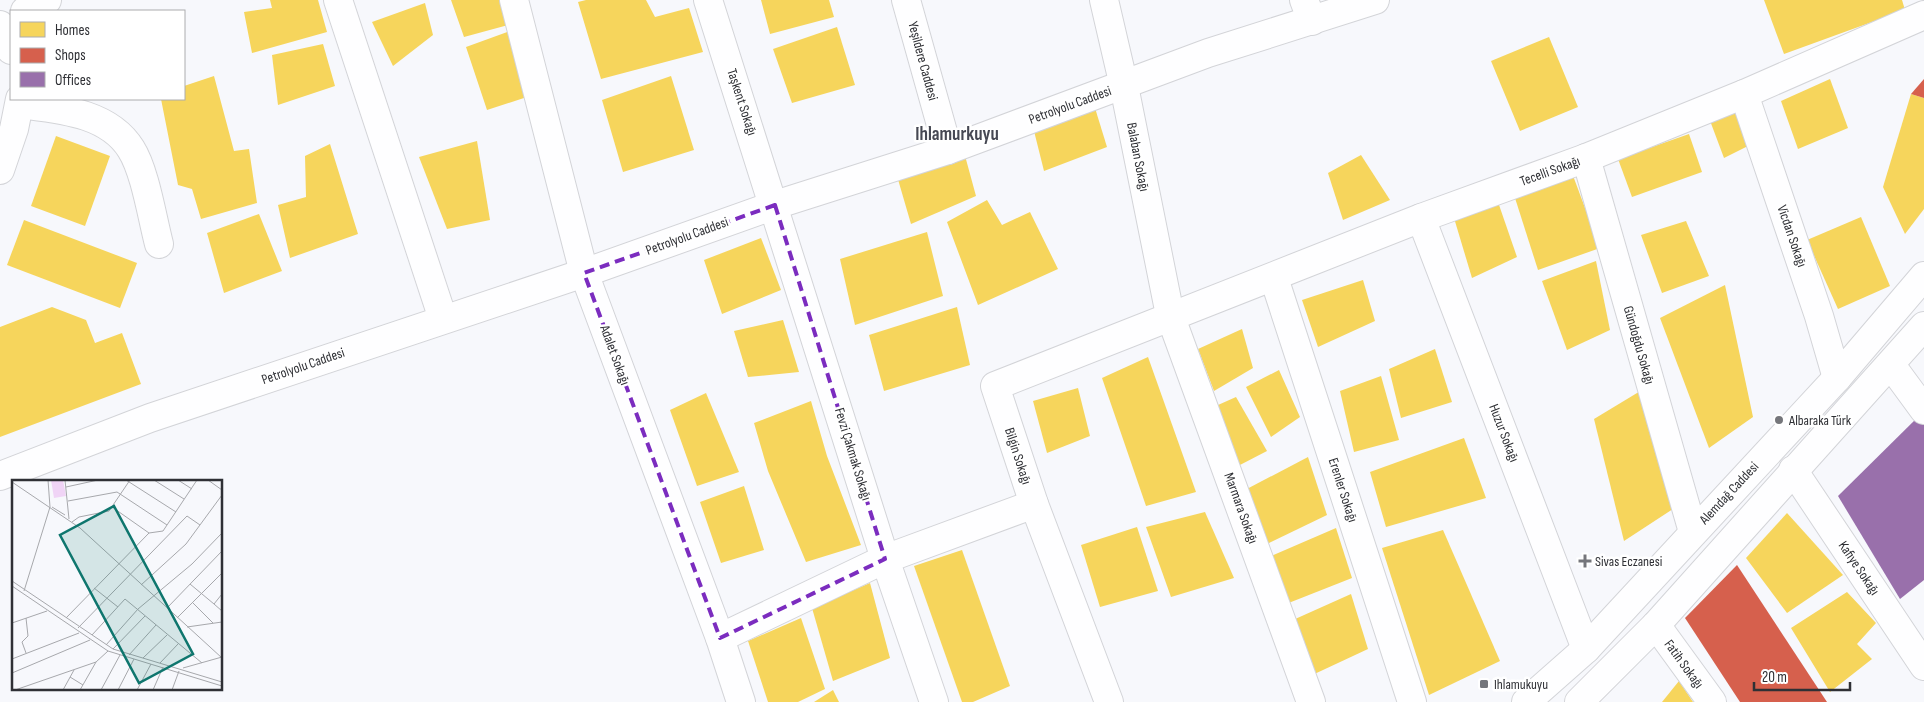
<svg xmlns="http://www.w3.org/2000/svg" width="1924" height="702" font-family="'Sofia Sans Condensed',sans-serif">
	<rect width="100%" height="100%" fill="#f7f8fc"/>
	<g fill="#f6d55c">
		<polygon points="270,0 318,0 327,32 252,53 244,12 272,8"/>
		<polygon points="451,0 506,0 512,24 464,37"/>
		<polygon points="586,0 646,0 655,17 689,8 703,52 601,79 578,2"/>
		<polygon points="761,0 829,0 834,17 770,34"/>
		<polygon points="1764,0 1902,0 1905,10 1784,54"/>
		<polygon points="425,3 433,35 393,66 372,22"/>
		<polygon points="837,27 855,85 792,103 773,49"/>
		<polygon points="513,30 530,96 487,110 466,47"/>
		<polygon points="1549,37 1578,107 1520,131 1491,61"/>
		<polygon points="323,44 335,86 278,105 272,55"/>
		<polygon points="214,76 234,151 249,149 257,203 201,219 192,189 178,185 161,99 184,99 184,86"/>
		<polygon points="671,76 694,150 623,172 602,100"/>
		<polygon points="1830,79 1848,128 1798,149 1781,101"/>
		<polygon points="1911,94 1924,98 1924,209 1905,234 1883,187"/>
		<polygon points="1738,105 1750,145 1724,158 1709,118"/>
		<polygon points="1095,108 1107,147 1044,171 1034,131"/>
		<polygon points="1689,134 1702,172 1632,197 1618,159"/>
		<polygon points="56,136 110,156 85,226 31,206"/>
		<polygon points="477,141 490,220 447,229 419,157"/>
		<polygon points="330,144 358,234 290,258 278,205 306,197 305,156"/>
		<polygon points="964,152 976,196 911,224 897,176"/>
		<polygon points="1361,155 1390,200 1343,220 1328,173"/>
		<polygon points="1572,173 1600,248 1538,270 1515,198"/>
		<polygon points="987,200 1002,225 1030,212 1058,269 978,305 947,222"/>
		<polygon points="1498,202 1517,257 1472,278 1454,218"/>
		<polygon points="259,214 282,271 224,293 207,233"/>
		<polygon points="1861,217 1890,286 1838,309 1807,240"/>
		<polygon points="24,220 137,263 120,308 7,265"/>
		<polygon points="1686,221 1709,276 1662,293 1641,235"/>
		<polygon points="927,232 943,296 855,325 840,259"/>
		<polygon points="761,238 781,290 722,314 704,260"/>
		<polygon points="1596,261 1610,330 1567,350 1542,281"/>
		<polygon points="1363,280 1375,321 1318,347 1302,300"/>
		<polygon points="1725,285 1753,417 1709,448 1660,318"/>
		<polygon points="52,307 86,320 95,343 122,333 141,384 0,437 0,327"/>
		<polygon points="957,307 970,365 884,391 869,335"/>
		<polygon points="783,320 799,372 748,377 734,331"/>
		<polygon points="1242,329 1253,368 1214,391 1198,349"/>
		<polygon points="1435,349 1452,402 1401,418 1389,369"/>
		<polygon points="1148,357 1196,492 1146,506 1102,378"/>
		<polygon points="1279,370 1300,417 1271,437 1246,387"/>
		<polygon points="1381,376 1399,440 1354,452 1340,391"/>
		<polygon points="1078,388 1090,436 1047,453 1033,401"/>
		<polygon points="1642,390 1676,507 1624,541 1594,419"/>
		<polygon points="706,393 739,472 697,486 670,410"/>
		<polygon points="1236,397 1267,451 1238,466 1209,409"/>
		<polygon points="811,401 827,456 861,545 806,562 768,471 754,423"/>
		<polygon points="1464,438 1486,498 1386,527 1370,472"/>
		<polygon points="1308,457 1327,515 1265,545 1243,491"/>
		<polygon points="744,486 764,550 721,563 700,502"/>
		<polygon points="1205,512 1234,578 1171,597 1146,527"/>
		<polygon points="1787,513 1843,575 1787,613 1746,558"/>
		<polygon points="1137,527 1158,591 1100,607 1081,545"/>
		<polygon points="1336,528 1352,578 1281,606 1264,559"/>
		<polygon points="1443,530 1500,661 1429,695 1382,548"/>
		<polygon points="962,550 1010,686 973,702 962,702 914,566"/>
		<polygon points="870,583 890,658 833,681 812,608"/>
		<polygon points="1847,592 1876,623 1857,644 1872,659 1830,692 1791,628"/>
		<polygon points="1351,594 1368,649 1308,677 1284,624"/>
		<polygon points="801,618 825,689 798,702 768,702 748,641"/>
		<polygon points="1679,681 1693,702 1662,702"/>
		<polygon points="833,690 839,702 814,702"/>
	</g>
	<g fill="#d6604d">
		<polygon points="1924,79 1924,98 1911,94"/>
		<polygon points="1737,565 1827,702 1740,702 1685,618"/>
	</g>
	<polygon fill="#9970ab" points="1920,415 1924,421 1924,580 1900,599 1838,496"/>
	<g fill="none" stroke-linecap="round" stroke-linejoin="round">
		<defs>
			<g id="minor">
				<polyline points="338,0 443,319"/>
				<polyline points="514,0 584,273 720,638 741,702"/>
				<polyline points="708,0 885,559 934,702"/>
				<polyline points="906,0 948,150"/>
				<polyline points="1104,0 1124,86 1170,315 1311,702"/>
				<polyline points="1304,0 1312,21"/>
				<polyline points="25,11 47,0"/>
				<polyline points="0,25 11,50"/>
				<polyline points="1744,94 1819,316 1837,378"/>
				<path d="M20 104C58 109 108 112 131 149 145 171 152 217 159 244"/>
				<polyline points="1586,158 1693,532"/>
				<polyline points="0,170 14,129 20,99"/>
				<polyline points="1421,218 1586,649"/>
				<polyline points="1274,278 1412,702"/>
				<polyline points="1891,365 1924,410"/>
				<polyline points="1793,470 1924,666"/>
				<polyline points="1656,625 1712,702"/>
				<polyline points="720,638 885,559 1034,504"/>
				<polyline points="1109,702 1034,504 995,386 1421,218 1586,158 1744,94 1924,15"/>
			</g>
			<g id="major">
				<polyline points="0,476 150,418 584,273 775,205 948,150 1208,53 1375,0"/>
				<polyline points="1526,702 1586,649 1837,378 1924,276"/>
				<polyline points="1579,702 1656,625 1924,326"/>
			</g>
		</defs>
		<use href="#minor" stroke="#d3d4d8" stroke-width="30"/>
		<use href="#major" stroke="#d3d4d8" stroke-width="30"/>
		<use href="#minor" stroke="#fefeff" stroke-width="28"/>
		<use href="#major" stroke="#fefeff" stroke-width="28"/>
	</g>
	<path fill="none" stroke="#7b2cbf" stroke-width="4" stroke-dasharray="10 6" stroke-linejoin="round" d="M775 205 885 559 720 638 584 273Z"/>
	<g fill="#75767b" stroke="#fff" stroke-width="2">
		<circle cx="1779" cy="420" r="5"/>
		<path d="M1582.5 553.5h5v5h5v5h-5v5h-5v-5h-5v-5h5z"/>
		<rect x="1479" y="679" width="10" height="10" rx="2.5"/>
	</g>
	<g text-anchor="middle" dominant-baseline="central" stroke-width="5" stroke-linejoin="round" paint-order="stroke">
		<g font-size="14" fill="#2f3035" stroke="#fff">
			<text transform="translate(923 61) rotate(75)">Yeşildere Caddesi</text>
			<text transform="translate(742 102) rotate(72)">Taşkent Sokağı</text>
			<text transform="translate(1070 105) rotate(-20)">Petrolyolu Caddesi</text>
			<text transform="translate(1138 157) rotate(79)">Balaban Sokağı</text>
			<text transform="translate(1550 171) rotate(-20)">Tecelli Sokağı</text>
			<text transform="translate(687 236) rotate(-20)">Petrolyolu Caddesi</text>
			<text transform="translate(1792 236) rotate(71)">Vicdan Sokağı</text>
			<text transform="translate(1639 345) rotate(74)">Gündoğdu Sokağı</text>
			<text transform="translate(615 355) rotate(70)">Adalet Sokağı</text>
			<text transform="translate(303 366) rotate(-19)">Petrolyolu Caddesi</text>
			<text transform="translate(1504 433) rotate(69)">Huzur Sokağı</text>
			<text transform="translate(853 454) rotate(73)">Fevzi Çakmak Sokağı</text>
			<text transform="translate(1018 456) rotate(72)">Bilgin Sokağı</text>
			<text transform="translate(1343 490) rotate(72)">Erenler Sokağı</text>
			<text transform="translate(1729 493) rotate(-47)">Alemdağ Caddesi</text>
			<text transform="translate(1241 508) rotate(70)">Marmara Sokağı</text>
			<text transform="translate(1859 568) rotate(56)">Kafiye Sokağı</text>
			<text transform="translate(1684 664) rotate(54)">Fatih Sokağı</text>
		</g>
		<g font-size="14" fill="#2f3035" stroke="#fff" text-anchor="start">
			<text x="1789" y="420">Albaraka Türk</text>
			<text x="1595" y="561">Sivas Eczanesi</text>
			<text x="1494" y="684">Ihlamukuyu</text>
		</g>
		<g font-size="19" font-weight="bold" fill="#464853" stroke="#fff">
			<text x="957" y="134">Ihlamurkuyu</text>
		</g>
	</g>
	<g transform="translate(12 480)">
		<rect width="210" height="210" fill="#f7f8fc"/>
		<path d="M39 0H51L54 16 42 18Z" fill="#f0d4f6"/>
		<path fill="none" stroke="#a7a8ac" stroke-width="1" d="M53 0 57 39M114 0 164 32M142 0 172 19M166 0 180 9M196 0 210 10M0 2 68 48 210 178M54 7 86 0M56 21 105 12 155 45M40 27 53 35M100 27 137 53 151 51 185 0M60 42 67 37 97 31 118 0M0 101 101 169 210 202M178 104 202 124M129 105 174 64 210 15M0 106 96 171 210 206M82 108 106 127M12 111 38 27 36 0M210 114 202 124 210 131M180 122 201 143M155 128 210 71M54 138 137 53M165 138 210 93M0 143 35 131M175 147 210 142M66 148 175 36 188 45M80 155 113 119 190 183M94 165 126 129 180 84 210 53M101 169 133 136M14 173 10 162 16 156 14 138M117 175 144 145M131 178 155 155M0 179 67 153M148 183 166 164M171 188 210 177M0 193 78 160M58 197 71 205M3 210 84 182 96 171M51 210 62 190M68 210 84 182M89 210 108 175M106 210 122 179M125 210 139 184M141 210 151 187M160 210 167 191"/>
		<path fill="#0f766e" fill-opacity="0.15" stroke="#0f766e" stroke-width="2.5" d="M102 26 181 174 127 203 48 55Z"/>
		<rect width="210" height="210" fill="none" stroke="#2f3035" stroke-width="2.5"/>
	</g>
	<rect x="10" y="10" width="175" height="90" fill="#ffffff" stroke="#acacae"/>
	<rect x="20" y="22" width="25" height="15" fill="#f6d55c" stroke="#acacae"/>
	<text x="55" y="35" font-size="15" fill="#2f3035">Homes</text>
	<rect x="20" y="48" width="25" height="15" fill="#d6604d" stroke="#acacae"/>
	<text x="55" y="60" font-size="15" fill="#2f3035">Shops</text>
	<rect x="20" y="72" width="25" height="15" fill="#9970ab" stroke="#acacae"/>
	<text x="55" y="85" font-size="15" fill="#2f3035">Offices</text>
	<path d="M1754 682v8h96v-8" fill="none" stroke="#2f3035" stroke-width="2.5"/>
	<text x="1762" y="682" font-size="15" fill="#2f3035" stroke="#ffffff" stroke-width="4" paint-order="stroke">20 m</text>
</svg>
